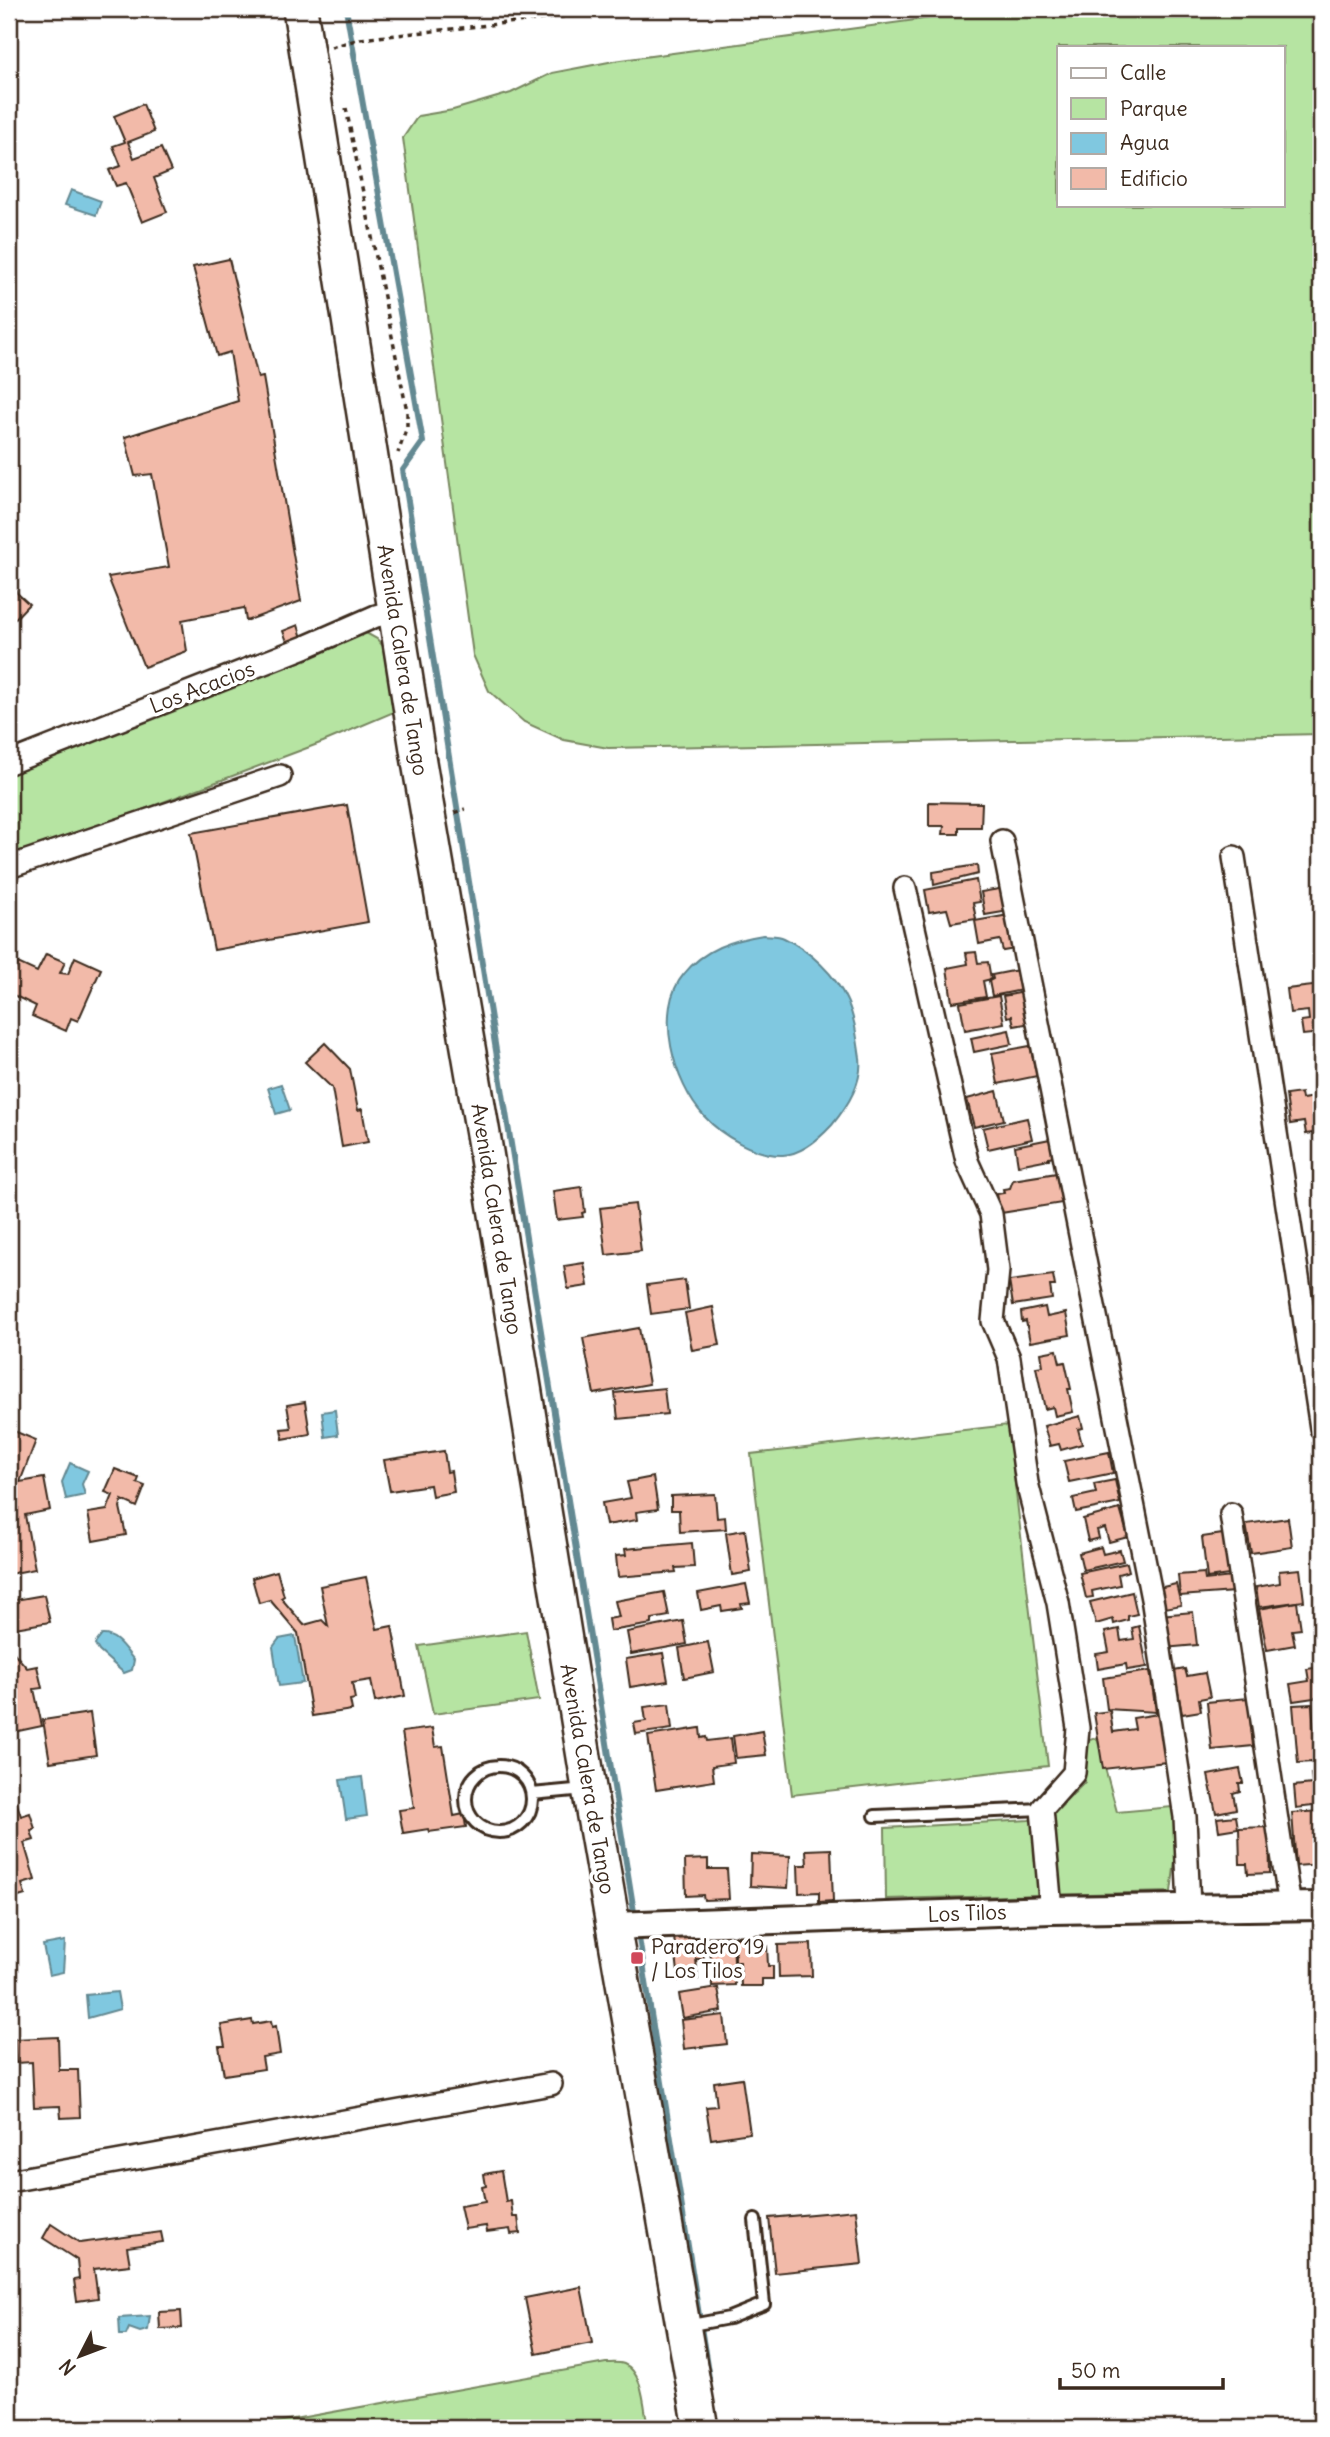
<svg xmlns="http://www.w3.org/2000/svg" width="1330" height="2437" font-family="Delius,sans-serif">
	<rect width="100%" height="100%" fill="#fff"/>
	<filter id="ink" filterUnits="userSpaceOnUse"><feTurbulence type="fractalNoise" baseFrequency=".0143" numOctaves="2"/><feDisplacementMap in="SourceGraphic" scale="14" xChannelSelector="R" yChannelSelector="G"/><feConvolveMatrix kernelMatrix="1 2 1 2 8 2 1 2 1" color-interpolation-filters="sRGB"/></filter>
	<g filter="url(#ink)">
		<g fill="#b6e4a2" stroke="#788760" stroke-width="2" fill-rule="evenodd">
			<path d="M996 9H1321V734L608 748 564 740 524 722 489 691 473 655 403 138 418 116 453 110 511 93 552 73 614 61ZM1059 47H1283V205H1059Z"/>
			<polygon points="366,633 377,639 383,646 394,712 323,742 9,860 9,770 354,635"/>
			<polygon points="1008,1425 1048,1766 792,1795 751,1454"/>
			<polygon points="526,1631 539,1700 433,1714 419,1646"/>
			<polygon points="1097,1738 1117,1812 1172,1807 1177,1845 1171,1892 886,1899 885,1828 1029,1820 1053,1815 1085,1782 1082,1742"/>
			<path d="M606 2363C611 2363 619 2362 624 2364 644 2372 644 2410 648 2428H244Z"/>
		</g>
		<g fill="#80c8e0" stroke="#648992" stroke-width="2">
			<polygon points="71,190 101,201 96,215 65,205"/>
			<path d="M763 935C769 936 778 935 784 938 809 950 836 975 847 1001 855 1018 857 1039 860 1058 863 1082 847 1107 832 1125 820 1138 802 1154 783 1155 756 1156 722 1136 704 1116 674 1084 653 1010 684 974 704 949 732 940 763 935Z"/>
			<polygon points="281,1084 290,1110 276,1114 268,1088"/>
			<polygon points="335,1410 338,1435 325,1437 322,1412"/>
			<polygon points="70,1463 88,1471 82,1484 85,1495 66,1499 62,1482"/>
			<path d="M102 1635C117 1634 125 1650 134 1660L132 1670 124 1673 99 1651 95 1644Z"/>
			<polygon points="295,1636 303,1683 279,1686 273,1647 279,1639"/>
			<polygon points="362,1777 367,1816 346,1819 340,1780"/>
			<polygon points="65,1941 63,1972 49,1975 43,1945"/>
			<polygon points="117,1992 120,2009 88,2018 86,1995"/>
			<polygon points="150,2316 148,2330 140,2332 129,2328 126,2335 120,2335 119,2318"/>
		</g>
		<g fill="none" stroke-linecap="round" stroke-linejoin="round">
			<g stroke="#648992" stroke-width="6">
				<polyline points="346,9 423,442 403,470 635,1918"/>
				<polyline points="638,1932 709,2378"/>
			</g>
		</g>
		<g fill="#f2baa9" stroke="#3b2a1e" stroke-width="2">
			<polygon points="143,104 154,132 128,142 134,158 161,148 171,171 154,178 167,212 142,222 126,183 116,186 109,170 121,166 113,146 125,142 114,116"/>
			<polygon points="229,259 258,378 263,377 301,601 246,621 244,608 182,620 187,651 144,667 108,577 169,567 152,474 135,476 125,437 238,401 230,352 217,356 193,267"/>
			<polygon points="9,574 17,593 29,604 9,625"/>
			<polygon points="298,625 302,638 288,644 283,631"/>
			<polygon points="929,802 982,803 981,827 959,827 959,834 943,834 944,826 929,826"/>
			<polygon points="347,805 368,922 214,950 191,833"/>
			<polygon points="977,865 978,874 934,885 933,872"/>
			<polygon points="976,880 980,902 973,903 976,919 951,923 947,909 929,912 925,890"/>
			<polygon points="1005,888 1009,911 985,915 981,892"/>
			<polygon points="1009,915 1015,949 1003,951 1000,940 979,944 975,921"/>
			<polygon points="976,952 978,963 988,962 991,979 983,981 986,997 952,1002 947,968 968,964 966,953"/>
			<polygon points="46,954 65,962 60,973 68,974 75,957 101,969 78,1021 71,1018 66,1031 32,1016 36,1006 9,993 9,984 18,963 37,972"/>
			<polygon points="1018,970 1022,990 992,996 989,981 993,979 992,975"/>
			<polygon points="1321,985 1321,1033 1303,1035 1301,1021 1309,1020 1308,1011 1290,1013 1287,989"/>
			<polygon points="1025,992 1031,1023 1014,1026 1012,1016 1007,1017 1003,996"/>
			<polygon points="999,996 1004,1023 965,1030 960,1003"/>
			<polygon points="1009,1030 1012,1044 974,1052 971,1038"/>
			<polygon points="325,1043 350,1069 358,1110 362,1109 368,1142 342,1147 332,1088 305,1062"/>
			<polygon points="1030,1046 1037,1076 998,1084 992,1053"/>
			<polygon points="997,1091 1004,1120 974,1127 967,1099"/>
			<polygon points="1301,1093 1302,1099 1315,1097 1319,1132 1306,1134 1304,1122 1290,1124 1286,1095"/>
			<polygon points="1027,1118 1032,1139 988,1149 983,1128"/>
			<polygon points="1050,1139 1053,1156 1049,1157 1049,1159 1018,1165 1015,1146"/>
			<polygon points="1057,1173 1062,1203 1001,1213 997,1194 1004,1193 1003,1189 1010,1188 1013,1180"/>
			<polygon points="582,1187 585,1212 582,1213 583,1217 557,1220 553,1191"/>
			<polygon points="635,1204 641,1251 606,1255 600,1208"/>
			<polygon points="584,1263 588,1286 568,1289 564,1266"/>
			<polygon points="1053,1275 1055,1286 1050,1286 1052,1299 1013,1305 1009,1281"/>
			<polygon points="685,1280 689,1309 651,1314 647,1285"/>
			<polygon points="713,1307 720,1345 692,1350 685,1313"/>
			<polygon points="1045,1307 1047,1317 1066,1313 1070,1335 1030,1342 1026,1321 1022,1322 1021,1312"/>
			<polygon points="639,1328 649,1384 594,1394 583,1338"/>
			<polygon points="1057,1350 1060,1363 1065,1362 1071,1389 1068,1389 1073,1412 1055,1416 1053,1407 1045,1409 1036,1367 1043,1366 1041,1353"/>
			<polygon points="664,1388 667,1414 618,1419 615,1393"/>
			<polygon points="305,1402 310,1434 283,1439 281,1429 291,1428 287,1405"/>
			<polygon points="1080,1416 1083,1428 1078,1429 1082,1444 1061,1450 1059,1444 1050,1446 1044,1426"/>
			<polygon points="9,1429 36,1440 20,1482 44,1478 50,1510 25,1515 35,1569 9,1574"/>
			<polygon points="444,1451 447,1472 451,1471 454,1492 432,1496 430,1485 390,1491 384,1460"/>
			<polygon points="1109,1452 1113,1473 1069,1482 1064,1461"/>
			<polygon points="115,1469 139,1478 137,1483 145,1486 137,1507 122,1500 120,1507 126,1535 93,1541 88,1513 107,1510 113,1495 105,1492"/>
			<polygon points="653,1477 658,1509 636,1512 637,1520 606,1525 602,1503 631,1498 627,1482"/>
			<polygon points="1115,1480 1120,1503 1076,1512 1073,1498 1096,1493 1094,1484"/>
			<polygon points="715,1494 717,1518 725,1517 726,1529 680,1532 679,1510 671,1510 671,1496"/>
			<polygon points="1120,1509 1128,1537 1109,1542 1105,1528 1097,1530 1099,1538 1088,1541 1083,1519"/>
			<polygon points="1288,1518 1292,1547 1251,1553 1246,1524"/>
			<polygon points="745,1530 751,1572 732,1575 726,1533"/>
			<polygon points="1223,1534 1229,1575 1207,1578 1202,1537"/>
			<polygon points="692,1543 694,1567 675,1568 676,1572 618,1577 616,1556 626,1555 625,1549"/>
			<polygon points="1101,1547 1103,1554 1120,1550 1123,1561 1083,1570 1079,1553"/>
			<polygon points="1127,1563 1129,1571 1118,1574 1120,1585 1092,1591 1093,1597 1086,1598 1080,1573"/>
			<polygon points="1300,1569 1304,1601 1259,1607 1256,1587 1280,1583 1279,1571"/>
			<polygon points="277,1571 284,1596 281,1598 304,1625 322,1620 328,1626 320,1586 366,1577 377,1629 392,1626 405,1696 375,1702 371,1680 352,1683 355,1699 350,1700 352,1710 312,1716 298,1633 270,1600 259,1603 252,1578"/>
			<polygon points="1204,1573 1205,1580 1232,1577 1234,1592 1180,1596 1178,1575"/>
			<polygon points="746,1584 750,1603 741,1604 742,1608 722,1611 721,1606 701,1610 698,1593"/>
			<polygon points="1176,1584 1181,1605 1159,1609 1154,1589"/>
			<polygon points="664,1592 669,1616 652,1619 652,1624 610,1631 608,1619 619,1617 615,1601"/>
			<polygon points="1132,1592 1137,1614 1128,1616 1128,1620 1114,1624 1113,1619 1096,1624 1090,1602"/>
			<polygon points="44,1595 50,1622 9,1629 9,1601"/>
			<polygon points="1297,1602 1301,1629 1292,1630 1295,1645 1267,1650 1259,1609"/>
			<polygon points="1193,1612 1197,1645 1164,1648 1160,1615"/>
			<polygon points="683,1621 687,1644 631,1654 627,1632"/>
			<polygon points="1139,1626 1147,1667 1127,1670 1126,1664 1098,1669 1096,1654 1109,1652 1105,1632 1119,1629 1121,1641 1134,1639 1132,1628"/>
			<polygon points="708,1642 714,1672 684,1678 679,1648"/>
			<polygon points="9,1647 27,1668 37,1666 42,1688 34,1689 42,1726 9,1733"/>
			<polygon points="663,1653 668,1681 630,1687 626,1659"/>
			<polygon points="1321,1667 1321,1697 1293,1701 1290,1684 1309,1681 1307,1669"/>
			<polygon points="1185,1669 1187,1676 1205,1673 1210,1697 1199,1699 1201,1711 1182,1714 1174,1671"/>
			<polygon points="1150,1671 1156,1712 1107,1709 1103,1678"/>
			<polygon points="1248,1698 1253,1746 1212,1750 1207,1702"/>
			<polygon points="669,1704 672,1729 636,1734 634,1723 646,1721 644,1707"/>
			<polygon points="1312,1704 1314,1729 1321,1729 1321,1772 1316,1772 1312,1762 1298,1763 1293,1705"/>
			<polygon points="1110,1711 1113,1732 1135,1729 1133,1718 1158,1714 1166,1762 1103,1769 1094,1713"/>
			<polygon points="90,1713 96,1755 50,1762 43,1720"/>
			<polygon points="432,1728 435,1747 443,1746 454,1816 464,1814 466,1827 429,1832 428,1829 403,1833 399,1810 414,1808 402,1732"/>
			<polygon points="700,1728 701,1738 706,1737 707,1741 731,1738 734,1763 712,1766 714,1781 656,1790 648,1736"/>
			<polygon points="762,1731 766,1755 736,1758 733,1736"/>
			<polygon points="1240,1769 1243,1783 1239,1783 1240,1791 1233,1793 1236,1809 1216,1813 1208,1775"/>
			<polygon points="1321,1773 1321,1805 1296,1808 1294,1786 1312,1784 1311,1774"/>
			<polygon points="16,1801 21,1816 30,1813 35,1829 31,1831 34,1840 24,1843 35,1880 22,1884 25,1895 9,1900 9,1804"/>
			<polygon points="1321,1811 1321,1864 1296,1866 1292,1813"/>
			<polygon points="1236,1816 1238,1828 1219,1831 1217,1818"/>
			<polygon points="1269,1827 1270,1873 1248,1874 1247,1864 1240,1864 1239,1828"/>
			<polygon points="831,1849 833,1901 819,1902 819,1892 799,1893 798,1865 807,1865 806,1850"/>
			<polygon points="751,1854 790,1856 788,1888 750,1886"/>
			<polygon points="708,1859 708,1869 727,1869 729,1899 704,1900 703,1895 686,1896 685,1860"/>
			<polygon points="694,1934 696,1946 703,1945 704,1959 696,1959 698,1979 679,1981 674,1937"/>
			<polygon points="733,1937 735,1985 712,1986 710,1938"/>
			<polygon points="735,1938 756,1938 756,1947 767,1946 768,1966 773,1966 773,1979 762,1979 762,1986 741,1986 740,1962 735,1962"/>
			<polygon points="811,1944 812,1976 779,1977 778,1945"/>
			<polygon points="718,1988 722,2011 683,2018 679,1994"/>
			<polygon points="724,2015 727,2044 684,2049 681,2020"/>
			<polygon points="252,2020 253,2024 271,2021 272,2027 276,2026 280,2054 262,2057 264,2069 224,2075 219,2046 225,2046 221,2025"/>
			<polygon points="58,2037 59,2070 78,2070 80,2117 61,2118 60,2106 34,2107 32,2062 16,2063 15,2039"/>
			<polygon points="742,2078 750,2133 711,2139 706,2107 717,2106 714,2082"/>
			<polygon points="501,2171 506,2202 511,2201 513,2217 518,2217 520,2233 511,2234 510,2229 487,2232 486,2226 465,2229 460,2206 485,2202 482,2187 486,2186 484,2174"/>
			<polygon points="856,2210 862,2264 775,2273 769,2218"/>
			<polygon points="51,2224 80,2243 161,2232 163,2242 127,2247 130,2265 94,2269 98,2298 77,2301 74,2280 79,2279 77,2260 43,2238"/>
			<polygon points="581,2287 592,2343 536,2354 525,2298"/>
			<polygon points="181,2311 182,2328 160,2329 159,2312"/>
		</g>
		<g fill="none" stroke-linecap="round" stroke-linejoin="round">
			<defs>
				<g id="service">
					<circle cx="499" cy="1799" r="33"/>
					<polyline points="532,1794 585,1789"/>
					<polyline points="875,1816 1042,1809"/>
					<polyline points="686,2326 729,2318 764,2304 755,2220"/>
				</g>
				<g id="minor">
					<polyline points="9,763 305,647 376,616 395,611"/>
					<polyline points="1002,841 1153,1604 1185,1817 1189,1907"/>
					<polyline points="1234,857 1321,1428"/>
					<polyline points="9,867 280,776"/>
					<polyline points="905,888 967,1161 991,1214 998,1270 993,1321 1009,1358 1027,1483 1058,1603 1078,1728 1074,1773 1042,1809 1051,1910"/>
					<polyline points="1231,1514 1290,1907"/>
					<polyline points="9,2181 551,2084"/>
				</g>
				<polyline id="tertiary" points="613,1926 1051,1910 1321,1906"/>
				<polyline id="primary" points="300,9 419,762 484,1140 589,1788 701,2428"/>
			</defs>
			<use href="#service" stroke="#3b2a1e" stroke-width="16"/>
			<use href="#minor" stroke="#3b2a1e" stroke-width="26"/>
			<use href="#tertiary" stroke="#3b2a1e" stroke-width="32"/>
			<use href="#primary" stroke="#3b2a1e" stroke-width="38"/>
			<g stroke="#3b2a1e" stroke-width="3.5" stroke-dasharray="5 5" stroke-linecap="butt">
				<polyline points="331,47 360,39 635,9"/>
				<polyline points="346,108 407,411 407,427 398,453"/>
				<polyline points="454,813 465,809"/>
			</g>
			<use href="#service" stroke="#fff" stroke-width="10"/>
			<use href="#minor" stroke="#fff" stroke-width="21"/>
			<use href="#tertiary" stroke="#fff" stroke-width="26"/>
			<use href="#primary" stroke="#fff" stroke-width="33"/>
		</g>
	</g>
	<rect fill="#d1495b" stroke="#fff" stroke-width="2.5" x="630" y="1951" width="14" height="14" rx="3.5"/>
	<g text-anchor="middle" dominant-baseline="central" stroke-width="7" stroke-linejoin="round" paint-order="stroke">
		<g font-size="21" fill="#3b2a1e" stroke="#fff">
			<text transform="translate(403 660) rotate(81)">Avenida Calera de Tango</text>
			<text transform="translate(202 687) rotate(-21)">Los Acacios</text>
			<text transform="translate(497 1219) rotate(81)">Avenida Calera de Tango</text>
			<text transform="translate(588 1779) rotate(80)">Avenida Calera de Tango</text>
			<text transform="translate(967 1913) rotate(-2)">Los Tilos</text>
		</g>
		<g font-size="21" fill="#3b2a1e" stroke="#fff" text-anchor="start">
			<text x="651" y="1946">Paradero 19<tspan x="651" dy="24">/ Los Tilos</tspan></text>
		</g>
	</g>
	<rect width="1330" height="2437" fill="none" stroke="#fff" stroke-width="35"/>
	<rect x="18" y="18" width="1295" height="2402" fill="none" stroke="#3b2a1e" stroke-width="2.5" filter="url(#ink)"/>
	<rect x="1057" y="46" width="228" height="161" fill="#ffffff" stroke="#b1aaa5" stroke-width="2"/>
	<rect x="1071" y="68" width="35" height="10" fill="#ffffff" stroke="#b1aaa5" stroke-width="2"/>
	<text x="1120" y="80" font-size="21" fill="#3b2a1e">Calle</text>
	<rect x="1071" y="98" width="35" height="21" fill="#b6e4a2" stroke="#b1aaa5" stroke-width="2"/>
	<text x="1120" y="116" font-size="21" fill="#3b2a1e">Parque</text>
	<rect x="1071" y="133" width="35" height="21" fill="#80c8e0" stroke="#b1aaa5" stroke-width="2"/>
	<text x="1120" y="150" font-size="21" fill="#3b2a1e">Agua</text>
	<rect x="1071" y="168" width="35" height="21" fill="#f2baa9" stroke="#b1aaa5" stroke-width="2"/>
	<text x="1120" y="186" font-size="21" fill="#3b2a1e">Edificio</text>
	<g transform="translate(80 2356) rotate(228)" stroke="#ffffff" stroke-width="5" paint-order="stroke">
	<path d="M0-5L12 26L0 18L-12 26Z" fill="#3b2a1e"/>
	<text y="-10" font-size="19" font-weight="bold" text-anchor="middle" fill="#3b2a1e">N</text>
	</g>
	<path d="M1060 2378v10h163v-10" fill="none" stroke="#3b2a1e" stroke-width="3.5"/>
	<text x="1071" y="2378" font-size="21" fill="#3b2a1e" stroke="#ffffff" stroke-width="5" paint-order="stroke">50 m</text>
</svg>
